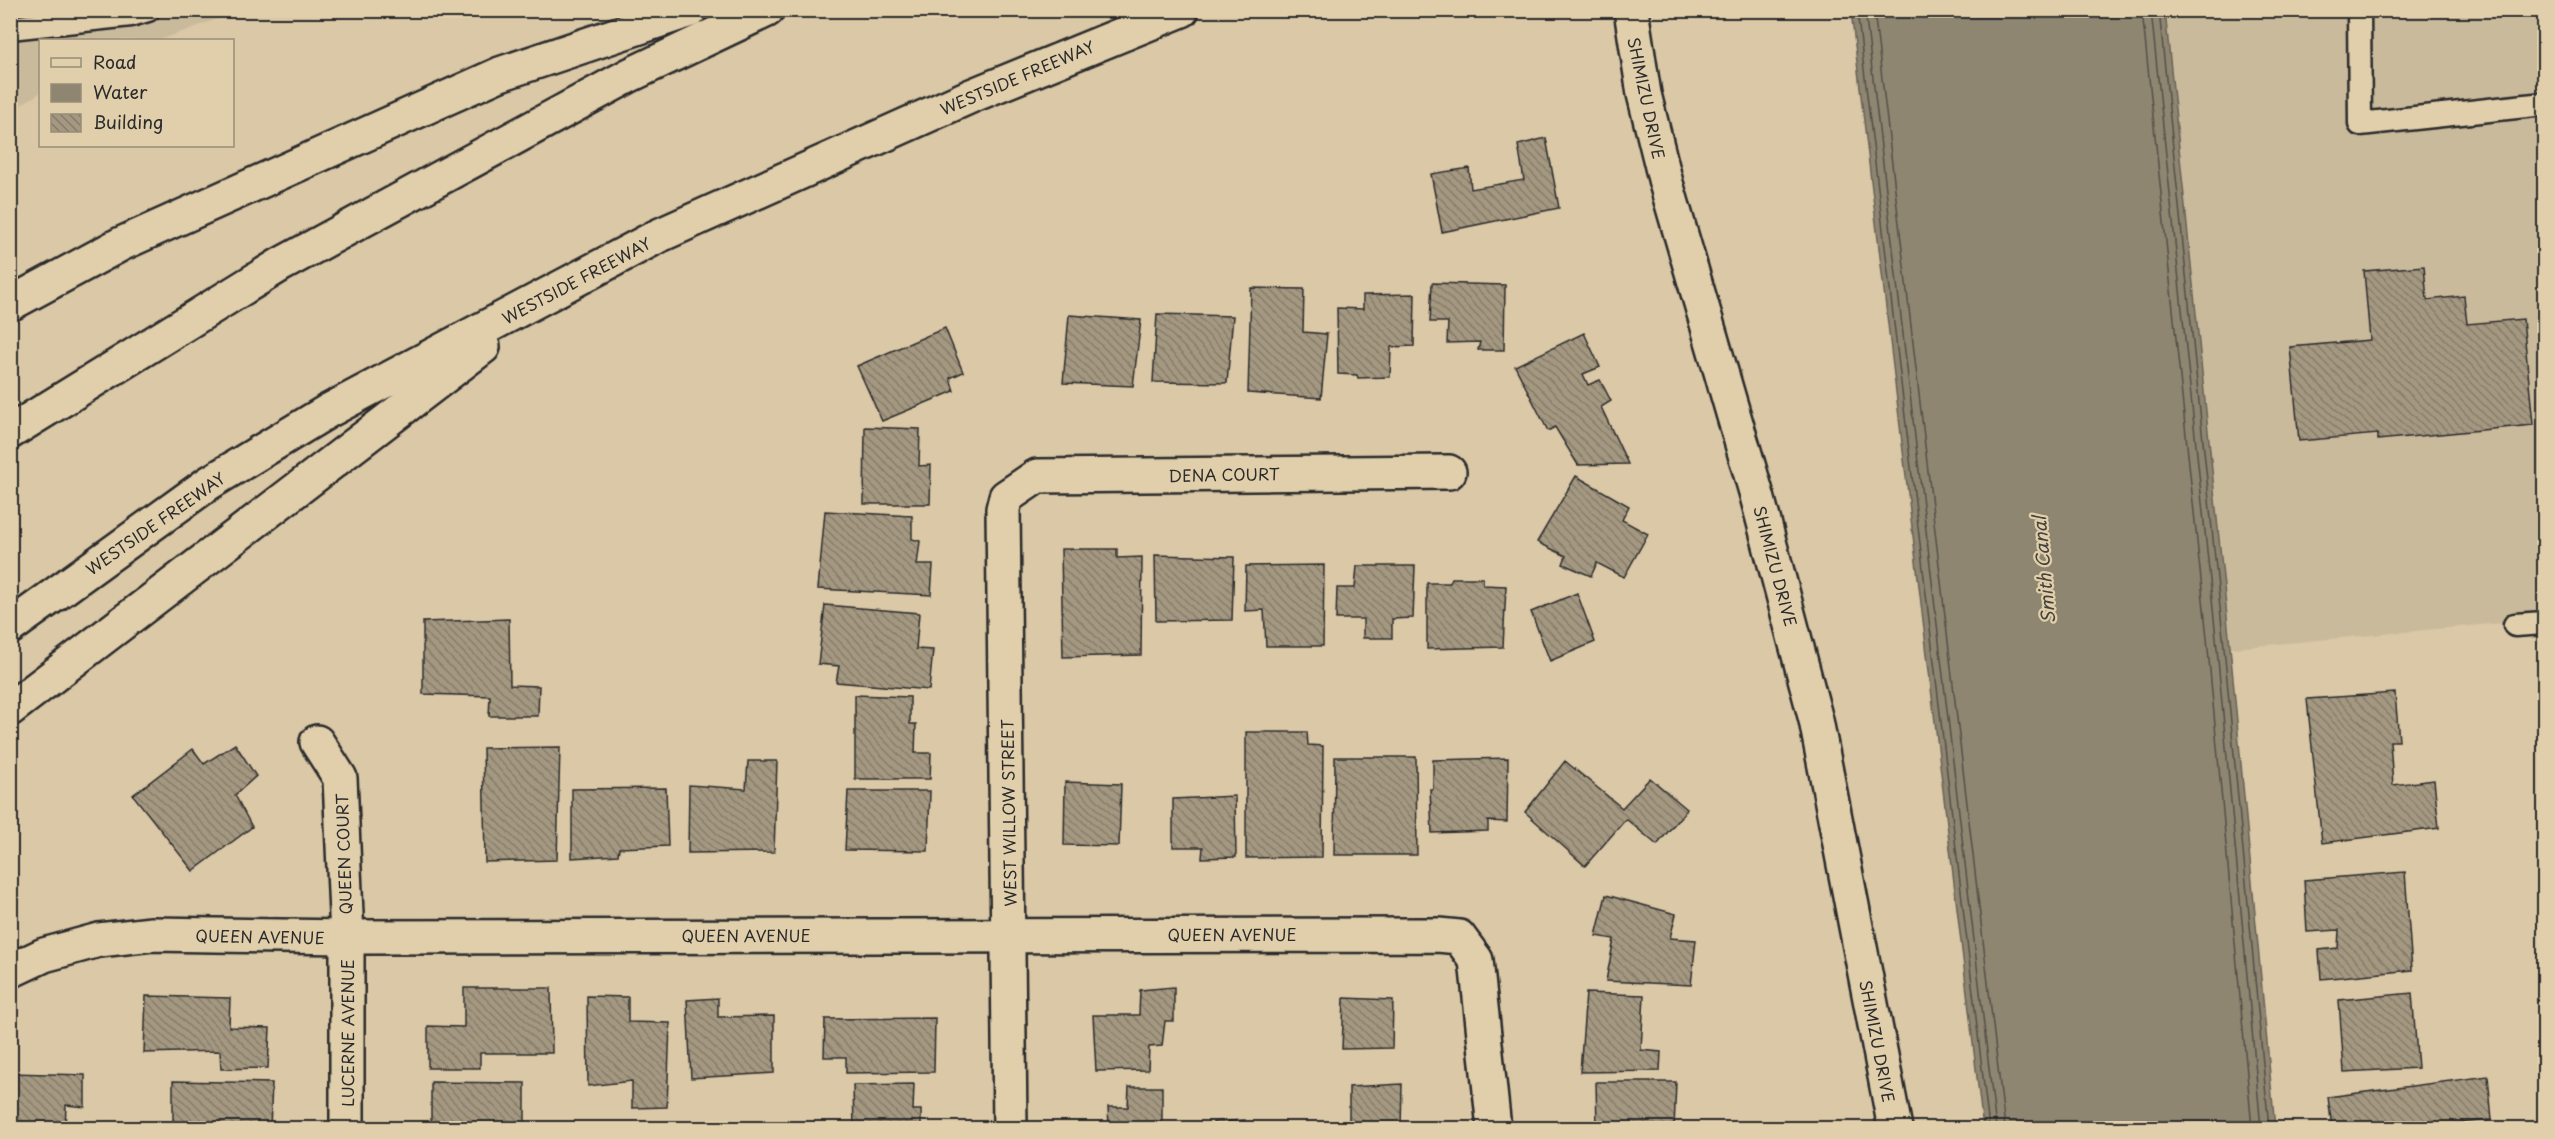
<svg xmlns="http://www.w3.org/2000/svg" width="2555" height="1139" font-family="'Playpen Sans',sans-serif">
	<defs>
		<pattern id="building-back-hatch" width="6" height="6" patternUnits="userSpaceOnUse" patternTransform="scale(1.5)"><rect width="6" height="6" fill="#a49881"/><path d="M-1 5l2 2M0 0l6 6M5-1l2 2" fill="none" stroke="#867c6a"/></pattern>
	</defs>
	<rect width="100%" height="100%" fill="#dac8a7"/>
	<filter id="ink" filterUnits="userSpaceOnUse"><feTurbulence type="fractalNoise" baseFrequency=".0167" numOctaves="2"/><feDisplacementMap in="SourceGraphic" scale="12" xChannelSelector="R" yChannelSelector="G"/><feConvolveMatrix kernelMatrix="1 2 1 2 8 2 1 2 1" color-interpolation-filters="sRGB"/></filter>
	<g filter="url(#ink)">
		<g fill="#caba9c">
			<polygon points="10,11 239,11 160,40 40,40 40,93 11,111"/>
			<polygon points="2160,11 2544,11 2544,619 2224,649"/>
		</g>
		<polygon fill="#8f8672" stroke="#676256" stroke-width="1.5" points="1851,11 2165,11 2229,636 2275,1128 1983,1128"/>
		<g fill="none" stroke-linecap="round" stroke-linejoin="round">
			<g stroke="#534f47" stroke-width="1.5">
				<polyline points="1857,10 1989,1128"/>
				<polyline points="1865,10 1996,1128"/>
				<polyline points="1874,10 2005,1128"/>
				<polyline points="2142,10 2207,638 2252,1128"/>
				<polyline points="2151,10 2216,638 2261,1128"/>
				<polyline points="2159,10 2223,637 2269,1128"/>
			</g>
		</g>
		<g fill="url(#building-back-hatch)" stroke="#2b2b2b" stroke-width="1.5">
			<polygon points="1546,138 1559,208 1442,232 1431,174 1469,168 1471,189 1524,180 1518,145"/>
			<polygon points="2424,266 2427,300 2464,296 2467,324 2523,319 2533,425 2378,440 2378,434 2299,441 2290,347 2370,340 2364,271"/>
			<polygon points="1432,283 1505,285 1504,350 1478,350 1480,342 1447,343 1448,322 1430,322"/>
			<polygon points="1251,288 1304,289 1303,332 1327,334 1321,398 1248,393"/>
			<polygon points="1415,294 1414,346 1391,347 1390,377 1358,378 1357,375 1338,374 1337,308 1363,309 1363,295"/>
			<polygon points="1157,314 1233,316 1227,383 1153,382"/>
			<polygon points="1069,315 1141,320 1133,386 1063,383"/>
			<polygon points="945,328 963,372 950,378 954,391 882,421 857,366"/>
			<polygon points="1584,333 1600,367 1583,374 1588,385 1600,380 1611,401 1601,407 1628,464 1578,465 1555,427 1548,431 1515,366"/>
			<polygon points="865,427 920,429 919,466 931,465 930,504 864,504"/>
			<polygon points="1576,476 1629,506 1622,520 1648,534 1624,577 1597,563 1591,576 1563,564 1566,556 1537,542"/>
			<polygon points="825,511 912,516 912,539 920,541 917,565 933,565 931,595 818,589"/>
			<polygon points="1061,549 1117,549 1117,558 1142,557 1141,655 1063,657"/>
			<polygon points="1155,555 1234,557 1232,620 1156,621"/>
			<polygon points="1324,565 1323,646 1266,646 1264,610 1245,611 1246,566"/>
			<polygon points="1357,566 1415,566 1413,618 1392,619 1392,638 1363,638 1363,619 1336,619 1337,588 1355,588"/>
			<polygon points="1452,578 1483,578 1483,585 1506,586 1503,647 1427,649 1427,583 1450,583"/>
			<polygon points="1577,593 1595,642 1550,661 1531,612"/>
			<polygon points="825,605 919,613 916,649 933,650 929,690 836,682 839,666 818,664"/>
			<polygon points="509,619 510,685 539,686 538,716 489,716 490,696 423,694 423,622"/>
			<polygon points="2395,693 2399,741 2390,741 2393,785 2434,780 2439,828 2322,843 2307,699"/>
			<polygon points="855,695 910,697 910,724 916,724 915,753 931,753 930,779 855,779"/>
			<polygon points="1246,732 1307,732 1308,745 1323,746 1322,857 1246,858"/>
			<polygon points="235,744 256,776 235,795 252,827 193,871 133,795 193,749 204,764"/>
			<polygon points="560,747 557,860 485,862 483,748"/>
			<polygon points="1335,757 1416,757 1417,855 1334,855"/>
			<polygon points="1508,758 1507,822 1488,821 1488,831 1432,833 1430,789 1433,789 1433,760"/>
			<polygon points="748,761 777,761 774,852 688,853 689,785 746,789"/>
			<polygon points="1565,761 1622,808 1650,778 1687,809 1657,845 1626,819 1585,866 1525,812"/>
			<polygon points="1065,782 1121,784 1119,846 1064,845"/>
			<polygon points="666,788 668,846 619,848 618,855 572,858 572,789"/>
			<polygon points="848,791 930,791 928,851 845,850"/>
			<polygon points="1235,796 1236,857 1202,858 1203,847 1173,847 1173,799"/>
			<polygon points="2405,872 2412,970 2321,979 2319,950 2338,948 2339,930 2307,932 2304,880"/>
			<polygon points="1606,895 1676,914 1670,938 1696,940 1691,985 1606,981 1614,939 1596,936"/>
			<polygon points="1174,987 1174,1021 1165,1021 1162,1046 1149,1047 1148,1070 1096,1071 1093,1015 1139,1015 1140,990"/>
			<polygon points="464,988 551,988 552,1053 480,1053 480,1068 428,1068 428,1026 464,1027"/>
			<polygon points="1586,993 1644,995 1641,1050 1661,1052 1660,1071 1580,1072"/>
			<polygon points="2412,993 2418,1068 2344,1072 2339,1000"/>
			<polygon points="146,996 230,998 229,1027 270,1028 268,1068 221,1069 220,1051 144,1053"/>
			<polygon points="587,996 628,997 628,1022 670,1023 667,1107 632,1108 632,1081 588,1086"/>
			<polygon points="718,998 718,1017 774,1016 774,1073 691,1078 687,1000"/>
			<polygon points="1344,998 1393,1000 1392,1048 1342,1049"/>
			<polygon points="935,1018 934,1072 846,1073 846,1057 824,1057 825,1019"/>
			<polygon points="10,1073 85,1075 85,1107 66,1105 65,1128 10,1128"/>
			<polygon points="2488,1076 2492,1120 2424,1126 2424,1128 2332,1128 2328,1097"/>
			<polygon points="173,1081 272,1083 270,1128 173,1128"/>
			<polygon points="431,1082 525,1083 525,1128 470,1128 470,1125 431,1127"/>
			<polygon points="1596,1082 1676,1082 1674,1128 1597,1128"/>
			<polygon points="914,1084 913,1110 921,1110 921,1128 854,1128 853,1085"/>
			<polygon points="1402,1084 1401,1128 1349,1128 1349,1087"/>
			<polygon points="1129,1087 1162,1087 1162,1128 1109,1128 1108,1107 1128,1107"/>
			<polygon points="1245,1120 1245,1128 1214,1128 1213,1122"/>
		</g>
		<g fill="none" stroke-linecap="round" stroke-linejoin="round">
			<defs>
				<g id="service">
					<polyline points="2359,10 2360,124 2544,104"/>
					<polyline points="10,28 131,15 148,10"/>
					<polyline points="2515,625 2544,623"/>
				</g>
				<g id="minor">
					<polyline points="1631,10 1644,94 1666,183 1756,492 1816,720 1895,1128"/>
					<polyline points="317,742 340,778 347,937 347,1128"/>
					<polyline points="10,971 44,955 99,940 152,934 347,937 1438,935 1459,937 1476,960 1494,1128"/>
					<polyline points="1010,1128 1003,509 1006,497 1037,476 1449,472"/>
				</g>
				<g id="motorway">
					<polyline points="10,304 121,244 500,74 690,10"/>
					<polyline points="10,432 280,265 630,75 767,10"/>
					<polyline points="10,627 209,483 328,411 658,236 971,96 1182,10"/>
					<polyline points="10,709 483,347"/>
				</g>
			</defs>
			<use href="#service" stroke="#2b2b2b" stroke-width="27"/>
			<use href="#minor" stroke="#2b2b2b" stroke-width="38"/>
			<use href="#motorway" stroke="#2b2b2b" stroke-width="38"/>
			<use href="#service" stroke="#e1cfac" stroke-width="22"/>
			<use href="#minor" stroke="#e1cfac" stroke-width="33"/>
			<use href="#motorway" stroke="#e1cfac" stroke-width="33"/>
		</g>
	</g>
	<g text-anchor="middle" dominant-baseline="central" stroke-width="4.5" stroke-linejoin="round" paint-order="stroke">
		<g font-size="16" fill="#2b2b2b" stroke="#e1cfac">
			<text transform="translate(1017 77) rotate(-23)">WESTSIDE FREEWAY</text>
			<text transform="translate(1647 98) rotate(78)">SHIMIZU DRIVE</text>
			<text transform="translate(576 280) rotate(-28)">WESTSIDE FREEWAY</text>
			<text transform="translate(1224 474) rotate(-1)">DENA COURT</text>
			<text transform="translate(155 523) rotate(-35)">WESTSIDE FREEWAY</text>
			<text transform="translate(1776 566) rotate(75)">SHIMIZU DRIVE</text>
			<text transform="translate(1008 813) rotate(-91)">WEST WILLOW STREET</text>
			<text transform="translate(343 854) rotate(-92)">QUEEN COURT</text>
			<text x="1232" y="934">QUEEN AVENUE</text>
			<text x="746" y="935">QUEEN AVENUE</text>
			<text transform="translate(260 936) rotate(1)">QUEEN AVENUE</text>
			<text transform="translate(347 1033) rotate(-90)">LUCERNE AVENUE</text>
			<text transform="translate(1878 1041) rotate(79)">SHIMIZU DRIVE</text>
		</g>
		<g font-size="18" font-style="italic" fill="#44423d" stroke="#e1cfac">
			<text transform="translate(2043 570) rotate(-95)">Smith Canal</text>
		</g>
	</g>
	<rect width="2555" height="1139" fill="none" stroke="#e1cfac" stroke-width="36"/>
	<rect x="18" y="18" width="2519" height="1103" fill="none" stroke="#2b2b2b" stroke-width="2" filter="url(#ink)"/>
	<rect x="39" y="39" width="195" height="108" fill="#e1cfac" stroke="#988d78" stroke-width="1.5"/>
	<rect x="51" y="58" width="30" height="9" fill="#e1cfac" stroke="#988d78" stroke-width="1.5"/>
	<text x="93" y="69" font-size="18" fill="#2b2b2b">Road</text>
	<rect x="51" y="84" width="30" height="18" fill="#8f8672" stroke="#988d78" stroke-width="1.5"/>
	<text x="93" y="99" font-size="18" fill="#2b2b2b">Water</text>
	<rect x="51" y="114" width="30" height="18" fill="url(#building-back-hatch)" stroke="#988d78" stroke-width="1.5"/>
	<text x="93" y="129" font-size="18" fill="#2b2b2b">Building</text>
</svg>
